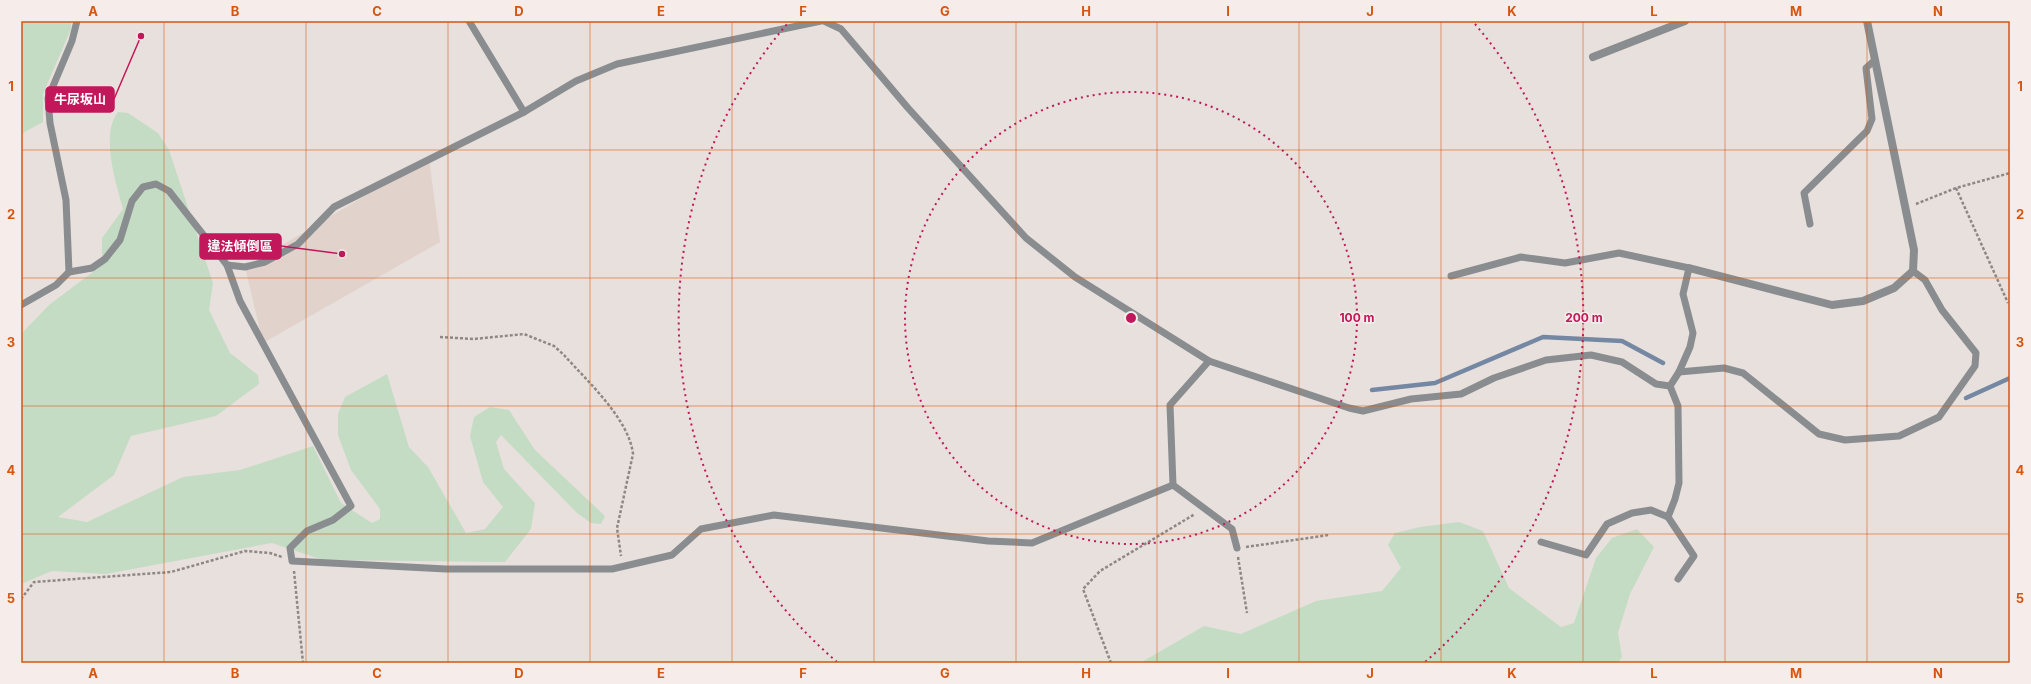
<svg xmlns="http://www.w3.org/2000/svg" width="2031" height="684" font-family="Inter,'Noto Sans TC',sans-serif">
	<rect width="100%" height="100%" fill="#e8e0dc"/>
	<polygon fill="#e1d2cb" points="429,158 440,242 263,343 245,267"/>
	<g fill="#c5dcc4">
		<polygon points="21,21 71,21 71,29 43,94 43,122 21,134"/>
		<path d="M118 112 128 113 158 133 169 150 213 283 209 310 230 353 258 375 259 384 216 416 131 436 114 475 58 517 87 522 183 477 240 470 313 446 341 503 372 523 380 519V509L351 470 338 435V414L345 397 387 374 409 447 428 467 466 533 485 529 503 507 483 482 470 436 474 417 490 407 509 410 535 450 605 516 601 524 591 523 577 513 501 435 496 442 504 469 535 503 531 529 505 562 323 560 272 543 106 574 52 571 21 584V334L49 305 102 265V238L123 209C116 183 100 135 118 112Z"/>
		<polygon points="1459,522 1483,531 1509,588 1561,627 1574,623 1596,558 1612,538 1637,529 1654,547 1630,594 1618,633 1622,657 1618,663 1140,663 1204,626 1241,634 1316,601 1382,591 1401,568 1388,545 1395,533 1420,527"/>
	</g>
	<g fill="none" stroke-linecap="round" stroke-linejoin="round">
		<g stroke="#7488a4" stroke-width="4.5">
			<polyline points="1372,390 1435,383 1543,337 1622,341 1663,363"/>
			<polyline points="1966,398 2010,378"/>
		</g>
		<g stroke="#8d8885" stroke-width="2.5" stroke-dasharray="3 2" stroke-linecap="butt">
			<polyline points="1956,188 2008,303"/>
			<polyline points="1916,204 1956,188 2010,173"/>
			<path d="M440 337 474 339 524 334 554 346 564 355C588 382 629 419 633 454L617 528 621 556"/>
			<polyline points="1246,547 1329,535"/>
			<polyline points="1238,557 1247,613"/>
			<polyline points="294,571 303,663"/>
			<polyline points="21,599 34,582 171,572 245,551 270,553 282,557"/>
			<polyline points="1111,663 1083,589 1100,571 1195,514"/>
		</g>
		<g stroke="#8a8d8f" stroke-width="7">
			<polyline points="469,21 524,112"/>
			<polyline points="824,21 841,29 908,108 1026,238 1075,277 1209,361 1349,408 1363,411 1411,399 1461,394 1494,378 1546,360 1591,355 1622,362 1656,384 1670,386 1679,372 1690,347 1693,333 1683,294 1689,268 1619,253 1565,263 1521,257 1451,276"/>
			<polyline points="1810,224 1804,193 1867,131 1872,119 1866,68 1875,60"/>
			<polyline points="227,265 240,301 351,506 333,520 307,531 290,548 292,561 446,569 612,569 672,555 701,529 774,515 988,541 1032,543 1173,485"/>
			<polyline points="69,272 92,268 105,259 120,240 132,201 143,187 156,184 169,191 227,265 245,267 265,262 298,244 334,207 524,112 576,81 617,64 821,21"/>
			<polyline points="21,305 56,285 69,272 66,200 50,123 48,98 72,41 77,21"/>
			<polyline points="1209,361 1170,405 1173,485 1232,529 1237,548"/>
			<polyline points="1679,372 1724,368 1743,373 1819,434 1845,440 1899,436 1939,417 1975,366 1976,353 1942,310 1925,280 1913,271"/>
			<polyline points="1668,517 1694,556 1678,579"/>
			<polyline points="1541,542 1586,555 1607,524 1632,513 1651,510 1668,517 1675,499 1679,483 1678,406 1670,386"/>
		</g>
		<g stroke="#8a8d8f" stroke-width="8">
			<polyline points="1593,57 1685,21"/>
			<polyline points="1689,268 1832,305 1863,301 1894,288 1913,271 1914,250 1867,21"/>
		</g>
	</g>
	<path fill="none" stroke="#d6550f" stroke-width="1" stroke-opacity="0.55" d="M164 21V663M306 21V663M448 21V663M590 21V663M732 21V663M874 21V663M1016 21V663M1157 21V663M1299 21V663M1441 21V663M1583 21V663M1725 21V663M1867 21V663M21 150H2010M21 278H2010M21 406H2010M21 534H2010"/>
	<g fill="none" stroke="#c2185b" stroke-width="2" stroke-dasharray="2 4">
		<circle cx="1131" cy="318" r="226"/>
		<path d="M837 662A453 453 0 0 1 787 24M1475 24A453 453 0 0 1 1425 662"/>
	</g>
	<circle cx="1131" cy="318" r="6" fill="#c2185b" stroke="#f6edea" stroke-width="2"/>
	<g font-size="12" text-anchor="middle" font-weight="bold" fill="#c2185b" stroke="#f6edea" stroke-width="3" stroke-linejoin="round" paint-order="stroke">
		<text x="1357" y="322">100 m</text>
		<text x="1584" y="322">200 m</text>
	</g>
	<path fill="none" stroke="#c2185b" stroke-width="1.5" d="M141 36L114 99M342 254L281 246"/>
	<g fill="#c2185b" stroke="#f6edea" stroke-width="1.5">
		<circle cx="141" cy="36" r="4"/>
		<circle cx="342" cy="254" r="4"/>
	</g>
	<g fill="#c2185b" stroke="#c2185b" stroke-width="1.5">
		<rect x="46" y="87" width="68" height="25" rx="4"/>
		<rect x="200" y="234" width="81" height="25" rx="4"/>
	</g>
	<g font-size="13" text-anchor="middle" font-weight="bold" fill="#fff">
		<text x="80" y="104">牛尿坂山</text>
		<text x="240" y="251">違法傾倒區</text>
	</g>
	<rect width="2031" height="684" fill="none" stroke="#f6edea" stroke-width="44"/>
	<rect x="22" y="22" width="1987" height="640" fill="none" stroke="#d6550f" stroke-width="1.5"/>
	<g font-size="13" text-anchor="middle" font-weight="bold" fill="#d6550f">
		<text x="93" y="16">A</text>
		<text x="235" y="16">B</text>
		<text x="377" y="16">C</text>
		<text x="519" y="16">D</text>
		<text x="661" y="16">E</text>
		<text x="803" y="16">F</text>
		<text x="945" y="16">G</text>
		<text x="1086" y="16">H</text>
		<text x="1228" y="16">I</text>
		<text x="1370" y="16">J</text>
		<text x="1512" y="16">K</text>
		<text x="1654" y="16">L</text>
		<text x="1796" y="16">M</text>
		<text x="1938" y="16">N</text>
		<text x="11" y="91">1</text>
		<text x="2020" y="91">1</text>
		<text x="11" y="219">2</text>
		<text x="2020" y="219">2</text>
		<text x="11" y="347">3</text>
		<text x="2020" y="347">3</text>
		<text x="11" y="475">4</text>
		<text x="2020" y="475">4</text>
		<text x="11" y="603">5</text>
		<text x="2020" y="603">5</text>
		<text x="93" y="678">A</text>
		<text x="235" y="678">B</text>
		<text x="377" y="678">C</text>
		<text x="519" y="678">D</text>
		<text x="661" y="678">E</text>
		<text x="803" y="678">F</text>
		<text x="945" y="678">G</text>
		<text x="1086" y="678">H</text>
		<text x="1228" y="678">I</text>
		<text x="1370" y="678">J</text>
		<text x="1512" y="678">K</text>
		<text x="1654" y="678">L</text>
		<text x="1796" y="678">M</text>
		<text x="1938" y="678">N</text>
	</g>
</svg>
